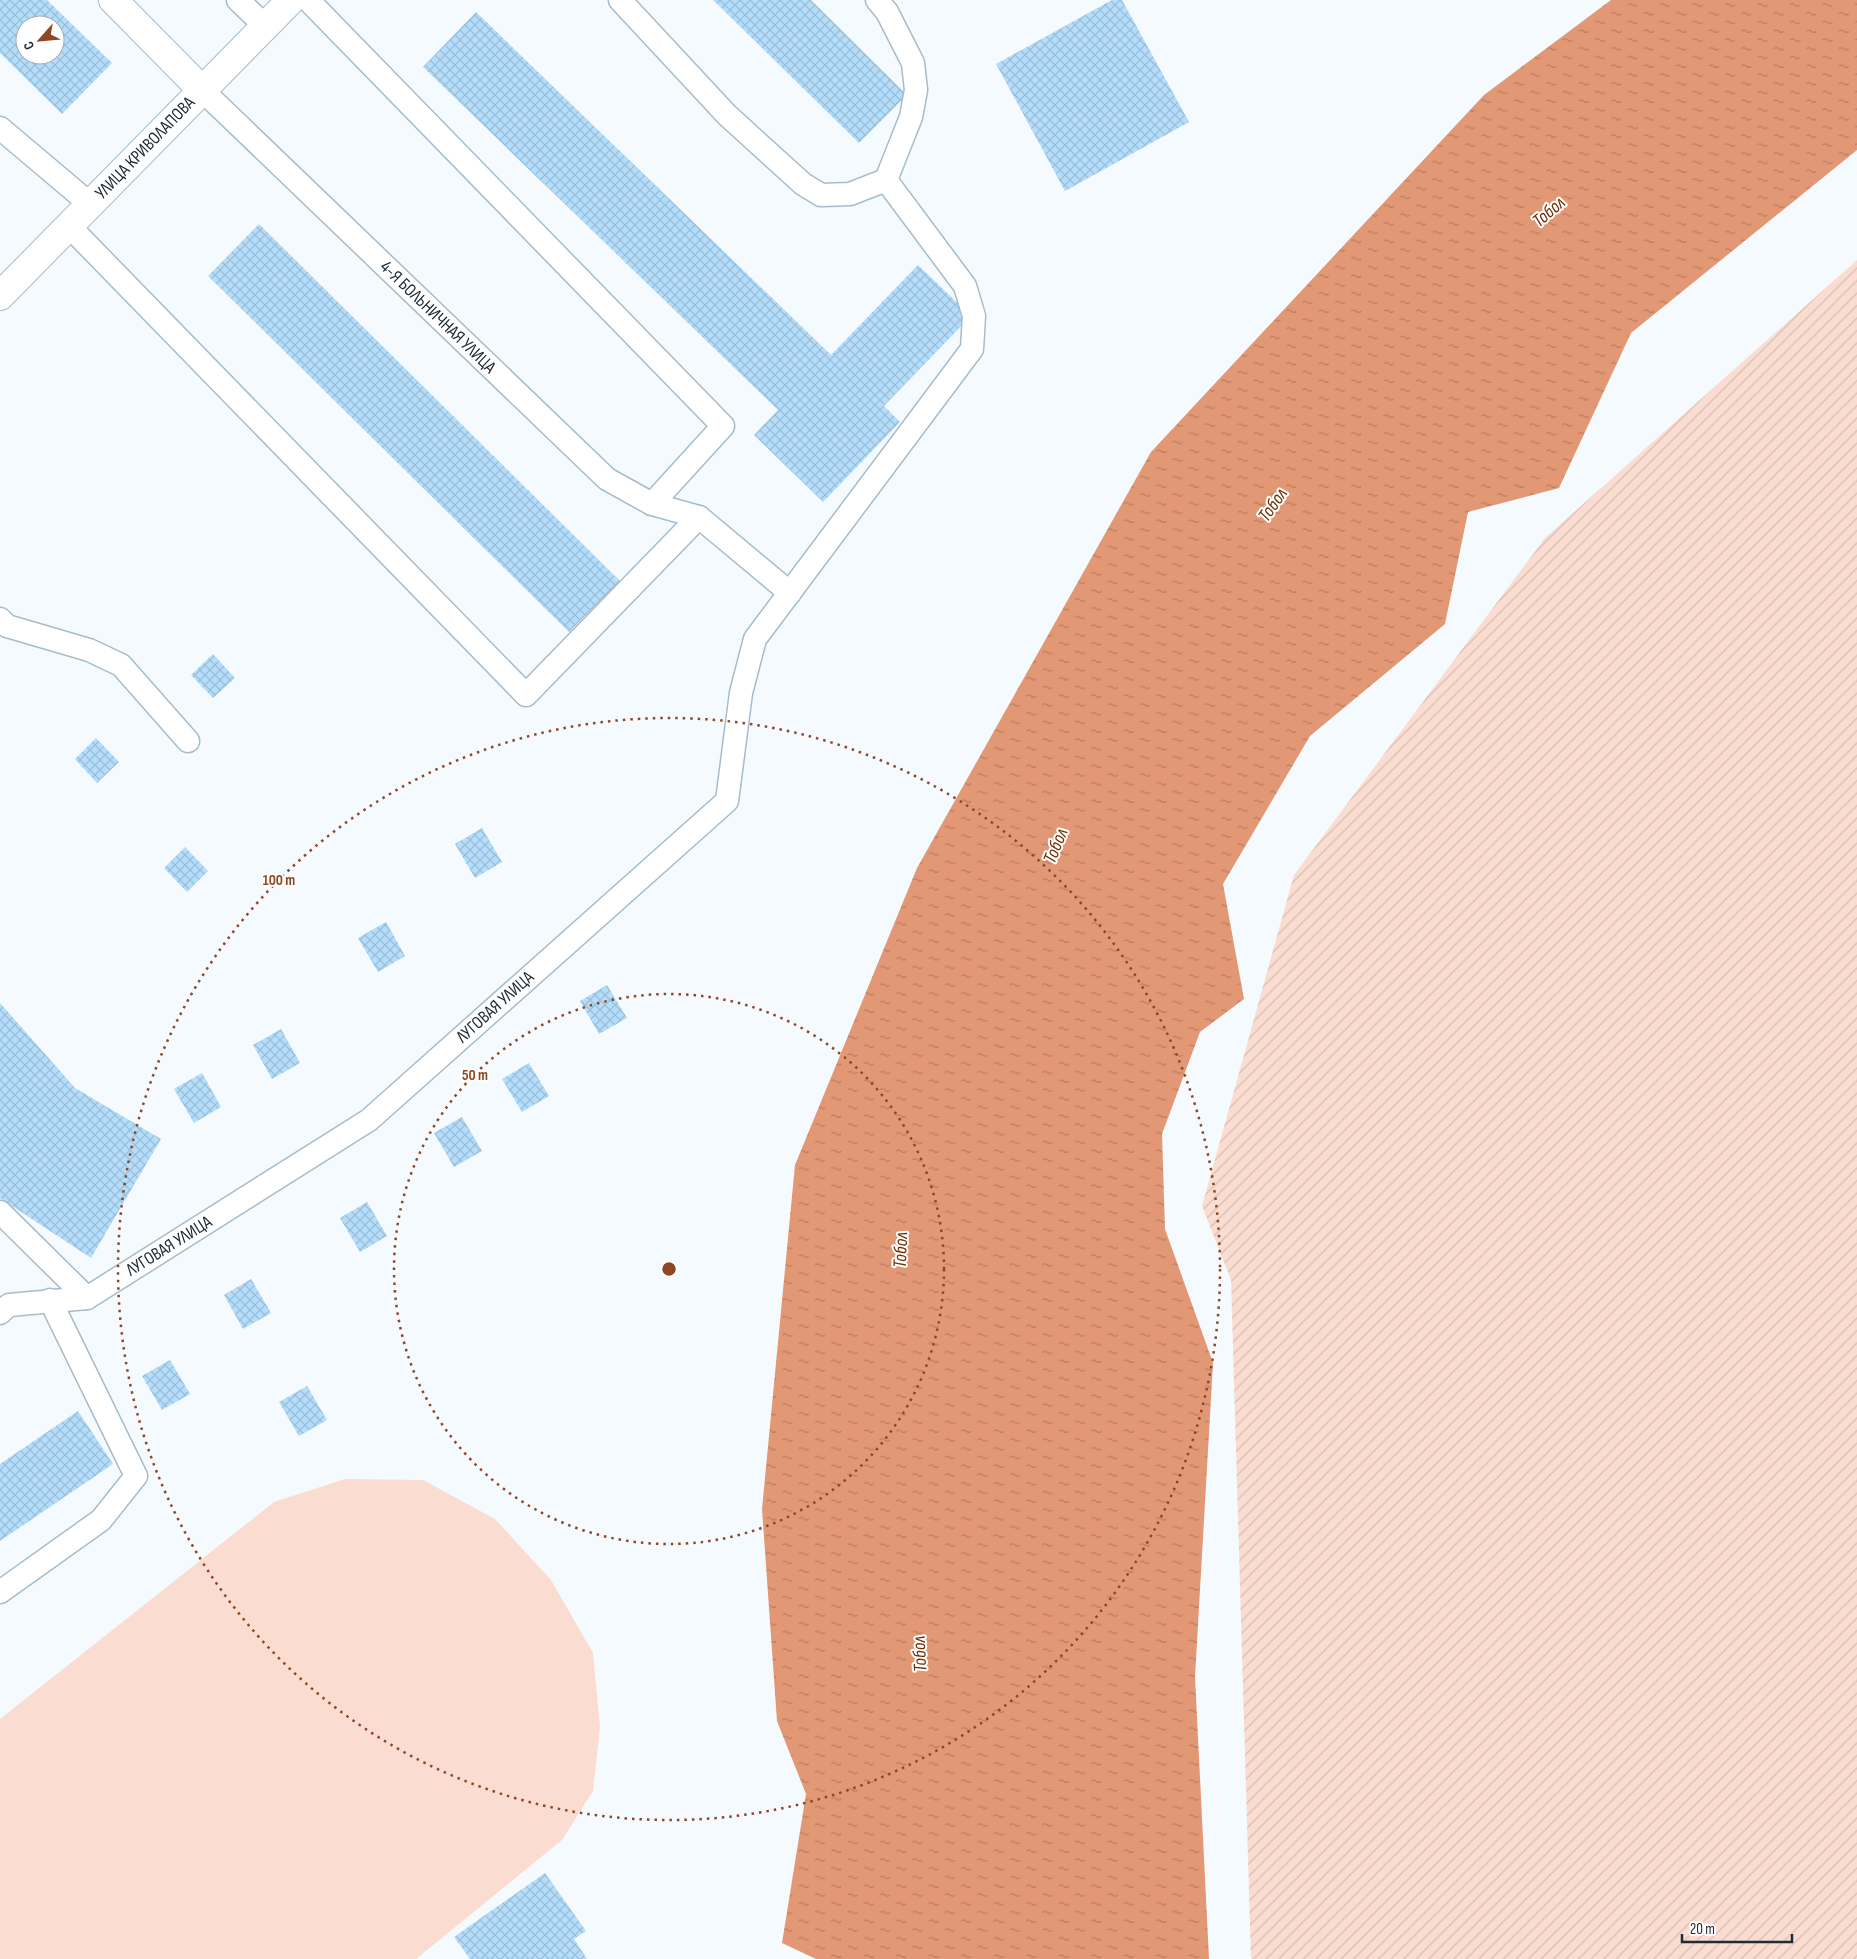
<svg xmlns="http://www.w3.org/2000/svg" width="1857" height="1959" font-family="'Sofia Sans Condensed',sans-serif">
	<defs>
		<pattern id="garden-furrows" width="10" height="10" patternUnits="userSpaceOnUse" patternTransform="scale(1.25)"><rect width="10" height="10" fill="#faddd0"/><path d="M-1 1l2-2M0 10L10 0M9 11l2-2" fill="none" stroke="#d6beb3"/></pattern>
		<pattern id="water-ripples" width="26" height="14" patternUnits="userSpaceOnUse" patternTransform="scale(1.25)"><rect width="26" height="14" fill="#e29874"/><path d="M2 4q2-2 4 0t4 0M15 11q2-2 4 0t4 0" fill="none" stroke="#b77c60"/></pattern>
		<pattern id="building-cross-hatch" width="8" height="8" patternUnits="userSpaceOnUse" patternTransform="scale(1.25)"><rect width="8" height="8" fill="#b4ddfc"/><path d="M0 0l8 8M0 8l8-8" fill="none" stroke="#9abed8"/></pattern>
	</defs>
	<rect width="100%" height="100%" fill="#f5fafe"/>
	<polygon fill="url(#garden-furrows)" points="1857,260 1857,1959 1251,1959 1231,1280 1202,1206 1294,875 1545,538"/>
	<polygon fill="#faddd0" points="345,1479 423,1480 495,1519 551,1580 593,1653 600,1727 593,1791 562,1840 416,1959 0,1959 0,1719 274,1502"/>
	<polygon fill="url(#water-ripples)" points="1611,0 1857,0 1857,150 1631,333 1559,488 1468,512 1445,624 1310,736 1223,884 1244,999 1200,1032 1162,1134 1165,1229 1213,1363 1195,1677 1209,1959 816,1959 782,1943 806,1794 777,1721 762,1509 795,1165 917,868 1151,452 1484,95"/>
	<g fill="url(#building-cross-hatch)" fill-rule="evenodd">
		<path d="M0 0H47L112 63 62 114 0 53ZM25 25H55V55H25Z"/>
		<polygon points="713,0 811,0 907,95 859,143"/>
		<polygon points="1112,0 1122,0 1189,122 1065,191 996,64"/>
		<polygon points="476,12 831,355 918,265 971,316 884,406 900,422 823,502 754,435 778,410 423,67"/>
		<polygon points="259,224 620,581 569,632 208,276"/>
		<polygon points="213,654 235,678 213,698 191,675"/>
		<polygon points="96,738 119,762 97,783 75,759"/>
		<polygon points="482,828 502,862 475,878 455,844"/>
		<polygon points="185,847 208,871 187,892 164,868"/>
		<polygon points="386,922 405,956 378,972 358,938"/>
		<polygon points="607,985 627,1018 599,1034 580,1001"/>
		<polygon points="0,1003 75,1088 161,1139 91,1258 0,1198"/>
		<polygon points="281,1029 300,1063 272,1079 253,1045"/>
		<polygon points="529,1063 549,1096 522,1112 502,1079"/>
		<polygon points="202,1073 221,1107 194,1123 174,1089"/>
		<polygon points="462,1117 482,1151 454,1167 434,1133"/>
		<polygon points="367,1202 387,1236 360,1252 340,1218"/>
		<polygon points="251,1279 271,1313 243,1329 224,1295"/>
		<polygon points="170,1360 190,1394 162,1410 142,1376"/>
		<polygon points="307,1386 327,1420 299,1436 279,1402"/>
		<polygon points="78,1411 113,1464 0,1541 0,1464"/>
		<polygon points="545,1873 586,1931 574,1939 587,1959 470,1959 454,1937"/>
	</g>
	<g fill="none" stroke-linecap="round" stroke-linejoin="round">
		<defs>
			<g id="service">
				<polyline points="238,0 265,26"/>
				<polyline points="308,0 723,426 652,504"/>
				<polyline points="620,0 727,115 803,184 821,195 850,194 886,180"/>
				<polyline points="202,90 607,479 652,504 699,517 790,593"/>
				<polyline points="0,128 90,204"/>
				<polyline points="69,226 526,695 699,517"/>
				<polyline points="0,619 7,626 89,650 121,665 188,741"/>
				<polyline points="0,1212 87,1298"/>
				<polyline points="0,1313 9,1305 87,1298 369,1120 727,801 741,693 755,639 972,349 974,316 965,286 886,180 911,117 916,90 913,63 887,12 877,0"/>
				<polyline points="0,1592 101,1520 136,1476 50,1300"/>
			</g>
			<polyline id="minor" points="113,0 202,90"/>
			<polyline id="tertiary" points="0,296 291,0"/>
		</defs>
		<use href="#service" stroke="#a6bccc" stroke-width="25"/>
		<use href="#minor" stroke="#a6bccc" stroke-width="30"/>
		<use href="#tertiary" stroke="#a6bccc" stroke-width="30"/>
		<use href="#service" stroke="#fff" stroke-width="22"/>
		<use href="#minor" stroke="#fff" stroke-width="28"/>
		<use href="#tertiary" stroke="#fff" stroke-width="28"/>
	</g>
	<g fill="none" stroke="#8e4722" stroke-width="2.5" stroke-dasharray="2.5 5">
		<circle cx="669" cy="1269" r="275"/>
		<circle cx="669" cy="1269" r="551"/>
	</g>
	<g text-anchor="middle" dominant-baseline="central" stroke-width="4" stroke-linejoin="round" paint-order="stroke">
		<g font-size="18" fill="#222b31" stroke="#fff">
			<text transform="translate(145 148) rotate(-46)">УЛИЦА КРИВОЛАПОВА</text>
			<text transform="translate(438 317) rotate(44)">4-Я БОЛЬНИЧНАЯ УЛИЦА</text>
			<text transform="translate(495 1007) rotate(-42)">ЛУГОВАЯ УЛИЦА</text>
			<text transform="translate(169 1246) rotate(-32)">ЛУГОВАЯ УЛИЦА</text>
		</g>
		<g font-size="19" font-style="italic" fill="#722f06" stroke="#fff">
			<text transform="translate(1549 212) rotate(-41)">Тобол</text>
			<text transform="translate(1273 505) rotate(-55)">Тобол</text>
			<text transform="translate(1056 846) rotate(-68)">Тобол</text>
			<text transform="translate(901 1250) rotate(-88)">Тобол</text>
			<text transform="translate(920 1654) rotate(-93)">Тобол</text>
		</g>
	</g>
	<circle cx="669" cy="1269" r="8" fill="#8e4722" stroke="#fff" stroke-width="2.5"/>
	<g font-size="15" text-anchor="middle" font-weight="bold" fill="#8e4722" stroke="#fff" stroke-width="4" stroke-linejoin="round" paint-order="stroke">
		<text x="279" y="885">100 m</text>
		<text x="475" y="1080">50 m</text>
	</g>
	<g transform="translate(40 40) rotate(243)"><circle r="24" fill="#ffffff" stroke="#a7aaad"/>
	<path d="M0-4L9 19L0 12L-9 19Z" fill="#8e4722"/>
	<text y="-8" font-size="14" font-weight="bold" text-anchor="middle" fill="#222b31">С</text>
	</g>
	<path d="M1682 1934v8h110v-8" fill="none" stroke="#222b31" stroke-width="2.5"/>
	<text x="1690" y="1934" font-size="15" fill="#222b31" stroke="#ffffff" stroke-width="4" paint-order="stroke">20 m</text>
</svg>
